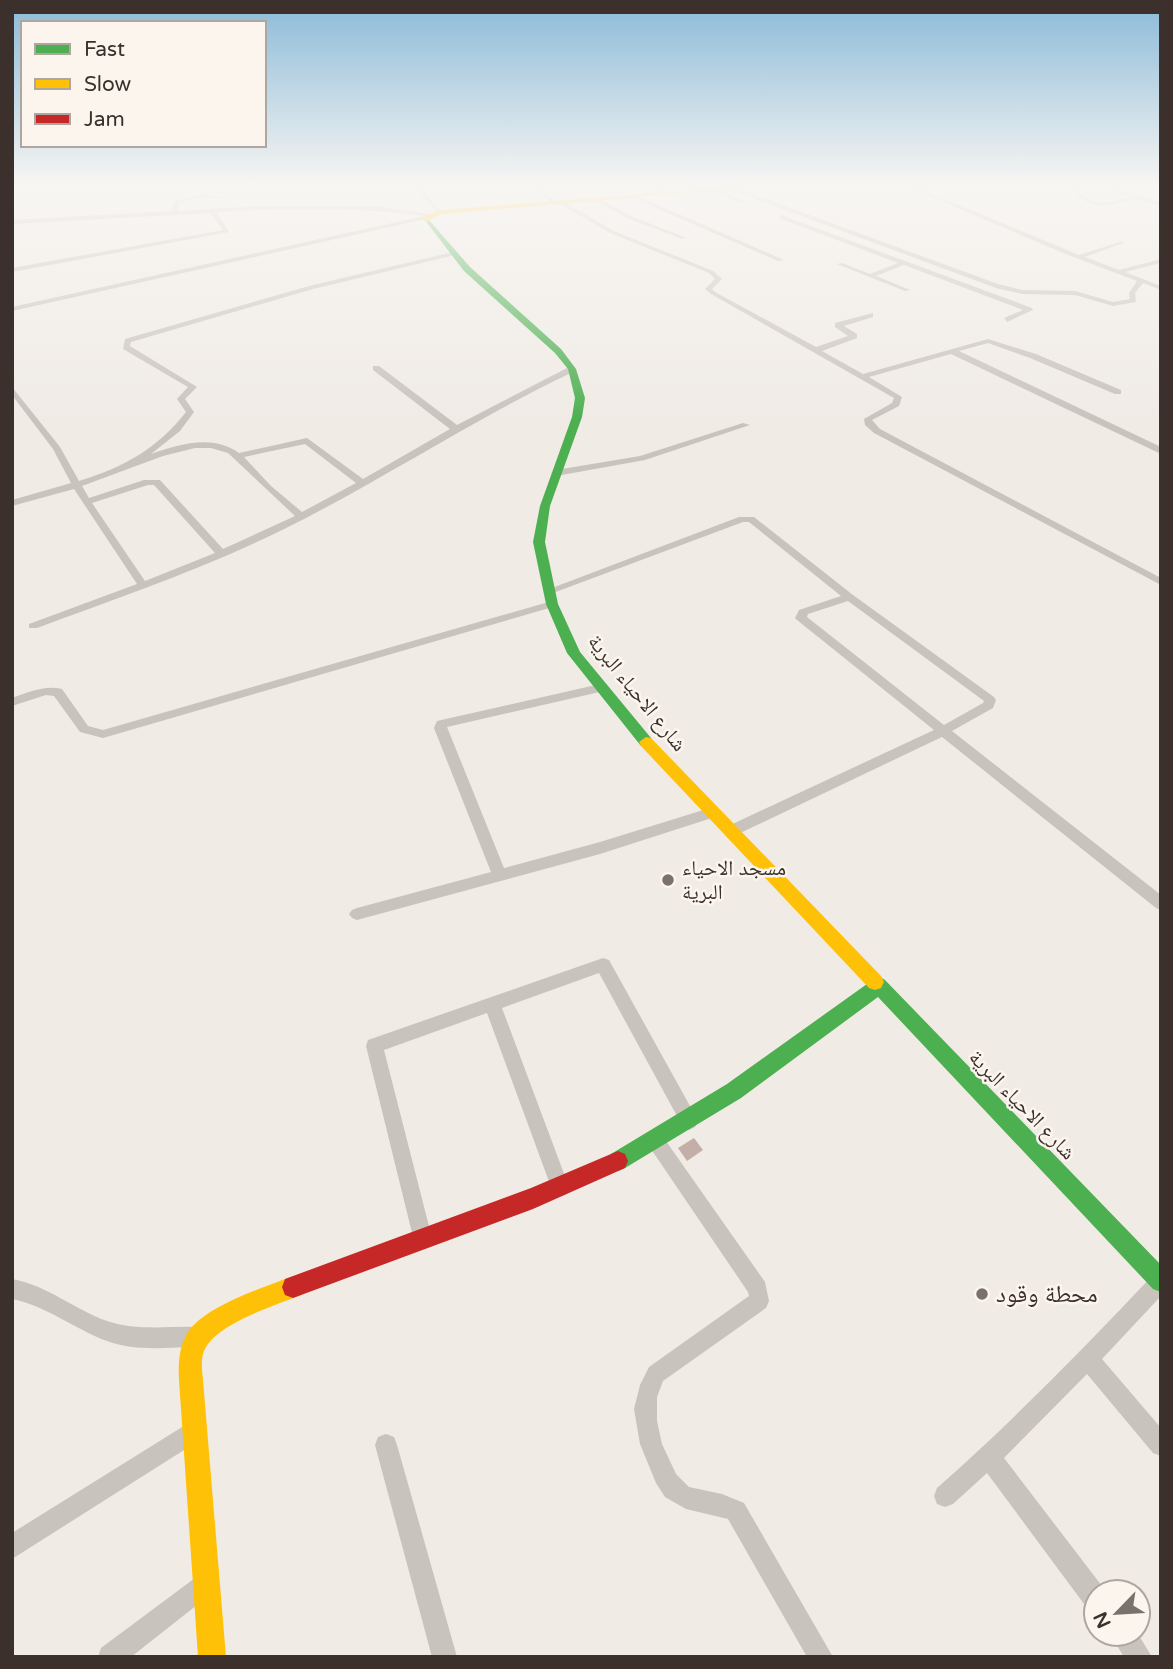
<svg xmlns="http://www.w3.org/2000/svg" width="1173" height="1669" font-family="'Varela Round','Noto Naskh Arabic',sans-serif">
	<rect width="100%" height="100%" fill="#f0ebe5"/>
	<polygon fill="#c3afa7" points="694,1138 703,1150 687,1161 678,1148"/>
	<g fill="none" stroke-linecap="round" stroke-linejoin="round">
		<g fill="#c9c3be" fill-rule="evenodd">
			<polygon points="414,187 420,187 442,213 438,213"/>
			<polygon points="531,187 537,187 558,203 553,204"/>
			<polygon points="650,187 657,187 668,194 663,195"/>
			<polygon points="733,187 998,284 1022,290 1075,291 1113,302 1130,299 1129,293 1137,281 1063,253 908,187 916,187 1079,255 1123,241 1123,243 1085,257 1119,270 1161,259 1161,263 1125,272 1161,286 1161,290 1143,283 1135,293 1136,302 1113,306 1075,295 1022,294 996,288 731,190"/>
			<path d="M1077 187H1083L1079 193C1096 206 1110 204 1130 197L1099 187H1107L1161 203V207C1153 204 1141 199 1133 200 1106 204 1099 213 1074 194Z"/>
			<polygon points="712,189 716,189 746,202 741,203 712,191"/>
			<path d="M203 194 233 198H196L179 203 178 211 260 206H377L429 214 426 216C356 207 286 208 216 212L229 232 12 272V268L223 230 210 213 12 224V220L172 211 174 201Z"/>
			<polygon points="635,195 782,259 783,260 778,261 633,198"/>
			<polygon points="598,198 631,216 687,238 682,239 627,218 596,201"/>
			<polygon points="560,202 564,202 614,231 713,271 722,279 712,289 715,292 816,347 848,336 835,327 835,323 873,313 873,317 844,326 857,334 857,338 822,351 863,374 988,339 1036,354 1121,390 1121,394 1115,394 1030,358 988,343 959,351 1161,447 1161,454 951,354 869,377 902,397 899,406 872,420 880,429 1161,578 1161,585 874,433 865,425 864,419 892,403 894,398 711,294 705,289 715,279 709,273 610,233 560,204"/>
			<polygon points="781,215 1032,308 1033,310 1007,322 1004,318 1023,310 904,265 876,276 910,290 905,291 837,264 842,263 870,274 898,263 779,218"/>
			<polygon points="424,216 426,219 12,311 12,307"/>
			<path d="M453 252 455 255 313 289 131 342 130 346 197 387 185 399 194 412 180 431 151 454C179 444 213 434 239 453L307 438 363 479 450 429 373 370V366H379L457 425 569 367H575V371C482 415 396 471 306 518 220 563 128 594 37 628H29V624L137 584 74 489 12 506V500L71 483 53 449 12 395V387L60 447 79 481 82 480C124 467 158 448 186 412L177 399 188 387 123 349 125 339 309 286ZM305 444 356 483 302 512 271 486 244 457ZM195 448H211L228 453 295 516 223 549 160 480H144L89 498 82 486 163 456ZM148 485H154L215 553 145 581 92 503Z"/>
			<polygon points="743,423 750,425 645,460 556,476 551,473 556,470 640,456"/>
			<path d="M739 517H754L853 595 994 697 996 700 993 708 952 731 1161 895V910L1156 908 942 737 736 835H726L724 831 726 827 934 730 797 620 795 618 799 610 841 596 749 522H743L553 593H545L544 591ZM848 601 984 701 983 703 944 725 807 617 808 614Z"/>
			<path d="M552 601 556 602V606L103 738 80 732 54 696 46 695 12 706V698C30 692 44 685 62 689L88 726 103 730Z"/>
			<polygon points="600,684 606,688 604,691 447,727 504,868 600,842 713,807 720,812 718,816 600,854 357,920 352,918 349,914 352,910 357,908 491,872 434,728 437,721"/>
			<polygon points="603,958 609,960 695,1115 698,1121 695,1127 689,1130 683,1127 599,973 502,1008 569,1187 567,1194 560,1196 553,1194 551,1187 487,1013 384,1050 432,1238 429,1245 422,1248 415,1245 366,1046 368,1040"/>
			<polygon points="655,1131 661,1134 765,1282 769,1301 766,1308 663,1381 657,1397 657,1421 662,1444 676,1474 689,1487 722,1494 744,1503 833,1657 807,1657 728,1519 686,1509 665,1497 656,1483 640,1444 634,1409 640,1385 649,1367 749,1296 748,1292 649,1146 646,1140 649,1134"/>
			<path d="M1161 1271V1296L1102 1359 1161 1428V1456L1153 1453 1087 1374 1004 1458 1105 1590 1096 1592V1611L1087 1608 987 1473 953 1504 945 1507 937 1504 934 1496 937 1488C1013 1421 1084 1348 1154 1274Z"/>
			<path d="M12 1279C49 1286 73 1309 107 1321 136 1331 168 1326 199 1327L206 1330 209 1337 206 1344 199 1347C168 1347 136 1352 107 1341 74 1329 47 1306 12 1299Z"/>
			<polygon points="195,1419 203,1422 206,1430 203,1438 12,1559 12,1533"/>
			<polygon points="386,1434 394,1437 397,1445 457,1657 432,1657 375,1445 378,1437"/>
			<polygon points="203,1574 211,1578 215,1586 211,1594 131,1657 98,1657 101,1648 195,1578"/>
			<polygon points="1110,1634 1138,1634 1152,1657 1124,1657"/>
		</g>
		<g fill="#4caf50" fill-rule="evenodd">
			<polygon points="424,219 428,219 470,267 561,349 576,369 585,398 582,417 550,506 545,542 558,604 580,652 651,738 653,742 651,746 641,746 567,653 546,604 533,542 540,506 572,417 575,398 568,369 555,353 464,271"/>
			<polygon points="875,974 885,980 1161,1265 1161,1292 1153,1289 878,997 741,1098 625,1168 618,1171 611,1168 608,1161 611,1154 727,1084 867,984 869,976"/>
		</g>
		<g fill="#ffc107" fill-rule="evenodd">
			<polygon points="734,187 759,187 441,214 426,222 421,218 440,210"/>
			<polygon points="646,737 651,738 881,976 884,982 881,988 875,990 869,988 641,746 639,742"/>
			<path d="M293 1276 301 1279 304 1287 301 1295C274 1306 221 1322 206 1347 200 1356 202 1370 203 1380L226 1657H198L179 1380C178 1364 179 1346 188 1332 207 1305 263 1288 293 1276Z"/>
		</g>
		<polygon fill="#c62828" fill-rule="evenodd" points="618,1151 625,1154 628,1161 625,1168 533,1209 293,1298 285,1295 282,1287 285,1279 531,1188"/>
	</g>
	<linearGradient id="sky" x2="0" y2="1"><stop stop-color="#8bbad8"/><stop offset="0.44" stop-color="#f8f6f3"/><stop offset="1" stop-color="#f8f6f3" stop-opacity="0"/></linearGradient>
	<rect width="1173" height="421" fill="url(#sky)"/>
	<g fill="#7a716c" stroke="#fbf5ee" stroke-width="2.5">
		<circle cx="668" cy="880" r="7"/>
		<circle cx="982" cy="1294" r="7"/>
	</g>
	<g text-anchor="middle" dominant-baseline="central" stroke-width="5" stroke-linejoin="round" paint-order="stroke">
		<g font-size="21" fill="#3b302b" stroke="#fbf5ee">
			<text transform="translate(637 693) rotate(51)">شارع الاحياء البرية</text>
			<text transform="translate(1022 1105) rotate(46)">شارع الاحياء البرية</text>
		</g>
		<g font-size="21" fill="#3b302b" stroke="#fbf5ee" text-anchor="start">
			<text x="682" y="868">مسجد الاحياء<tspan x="682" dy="24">البرية</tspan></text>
		</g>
		<g font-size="24" fill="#3b302b" stroke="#fbf5ee" text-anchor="start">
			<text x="996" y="1294">محطة وقود</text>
		</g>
	</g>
	<rect width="1173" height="1669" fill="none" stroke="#3b302b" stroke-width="28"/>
	<rect x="21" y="21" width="245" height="126" fill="#fbf5ee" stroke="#aea6a0" stroke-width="2"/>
	<rect x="35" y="44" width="35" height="10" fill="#4caf50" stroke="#aea6a0" stroke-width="2"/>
	<text x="84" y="56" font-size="21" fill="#3b302b">Fast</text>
	<rect x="35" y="79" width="35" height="10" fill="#ffc107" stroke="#aea6a0" stroke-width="2"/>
	<text x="84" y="91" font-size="21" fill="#3b302b">Slow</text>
	<rect x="35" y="114" width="35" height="10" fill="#c62828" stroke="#aea6a0" stroke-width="2"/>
	<text x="84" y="126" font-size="21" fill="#3b302b">Jam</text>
	<g transform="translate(1117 1613) rotate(245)"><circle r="33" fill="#fbf5ee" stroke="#aea6a0" stroke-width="2"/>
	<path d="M0-5L12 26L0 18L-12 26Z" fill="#7a716c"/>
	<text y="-10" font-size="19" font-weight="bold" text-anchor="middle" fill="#3b302b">N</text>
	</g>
</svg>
